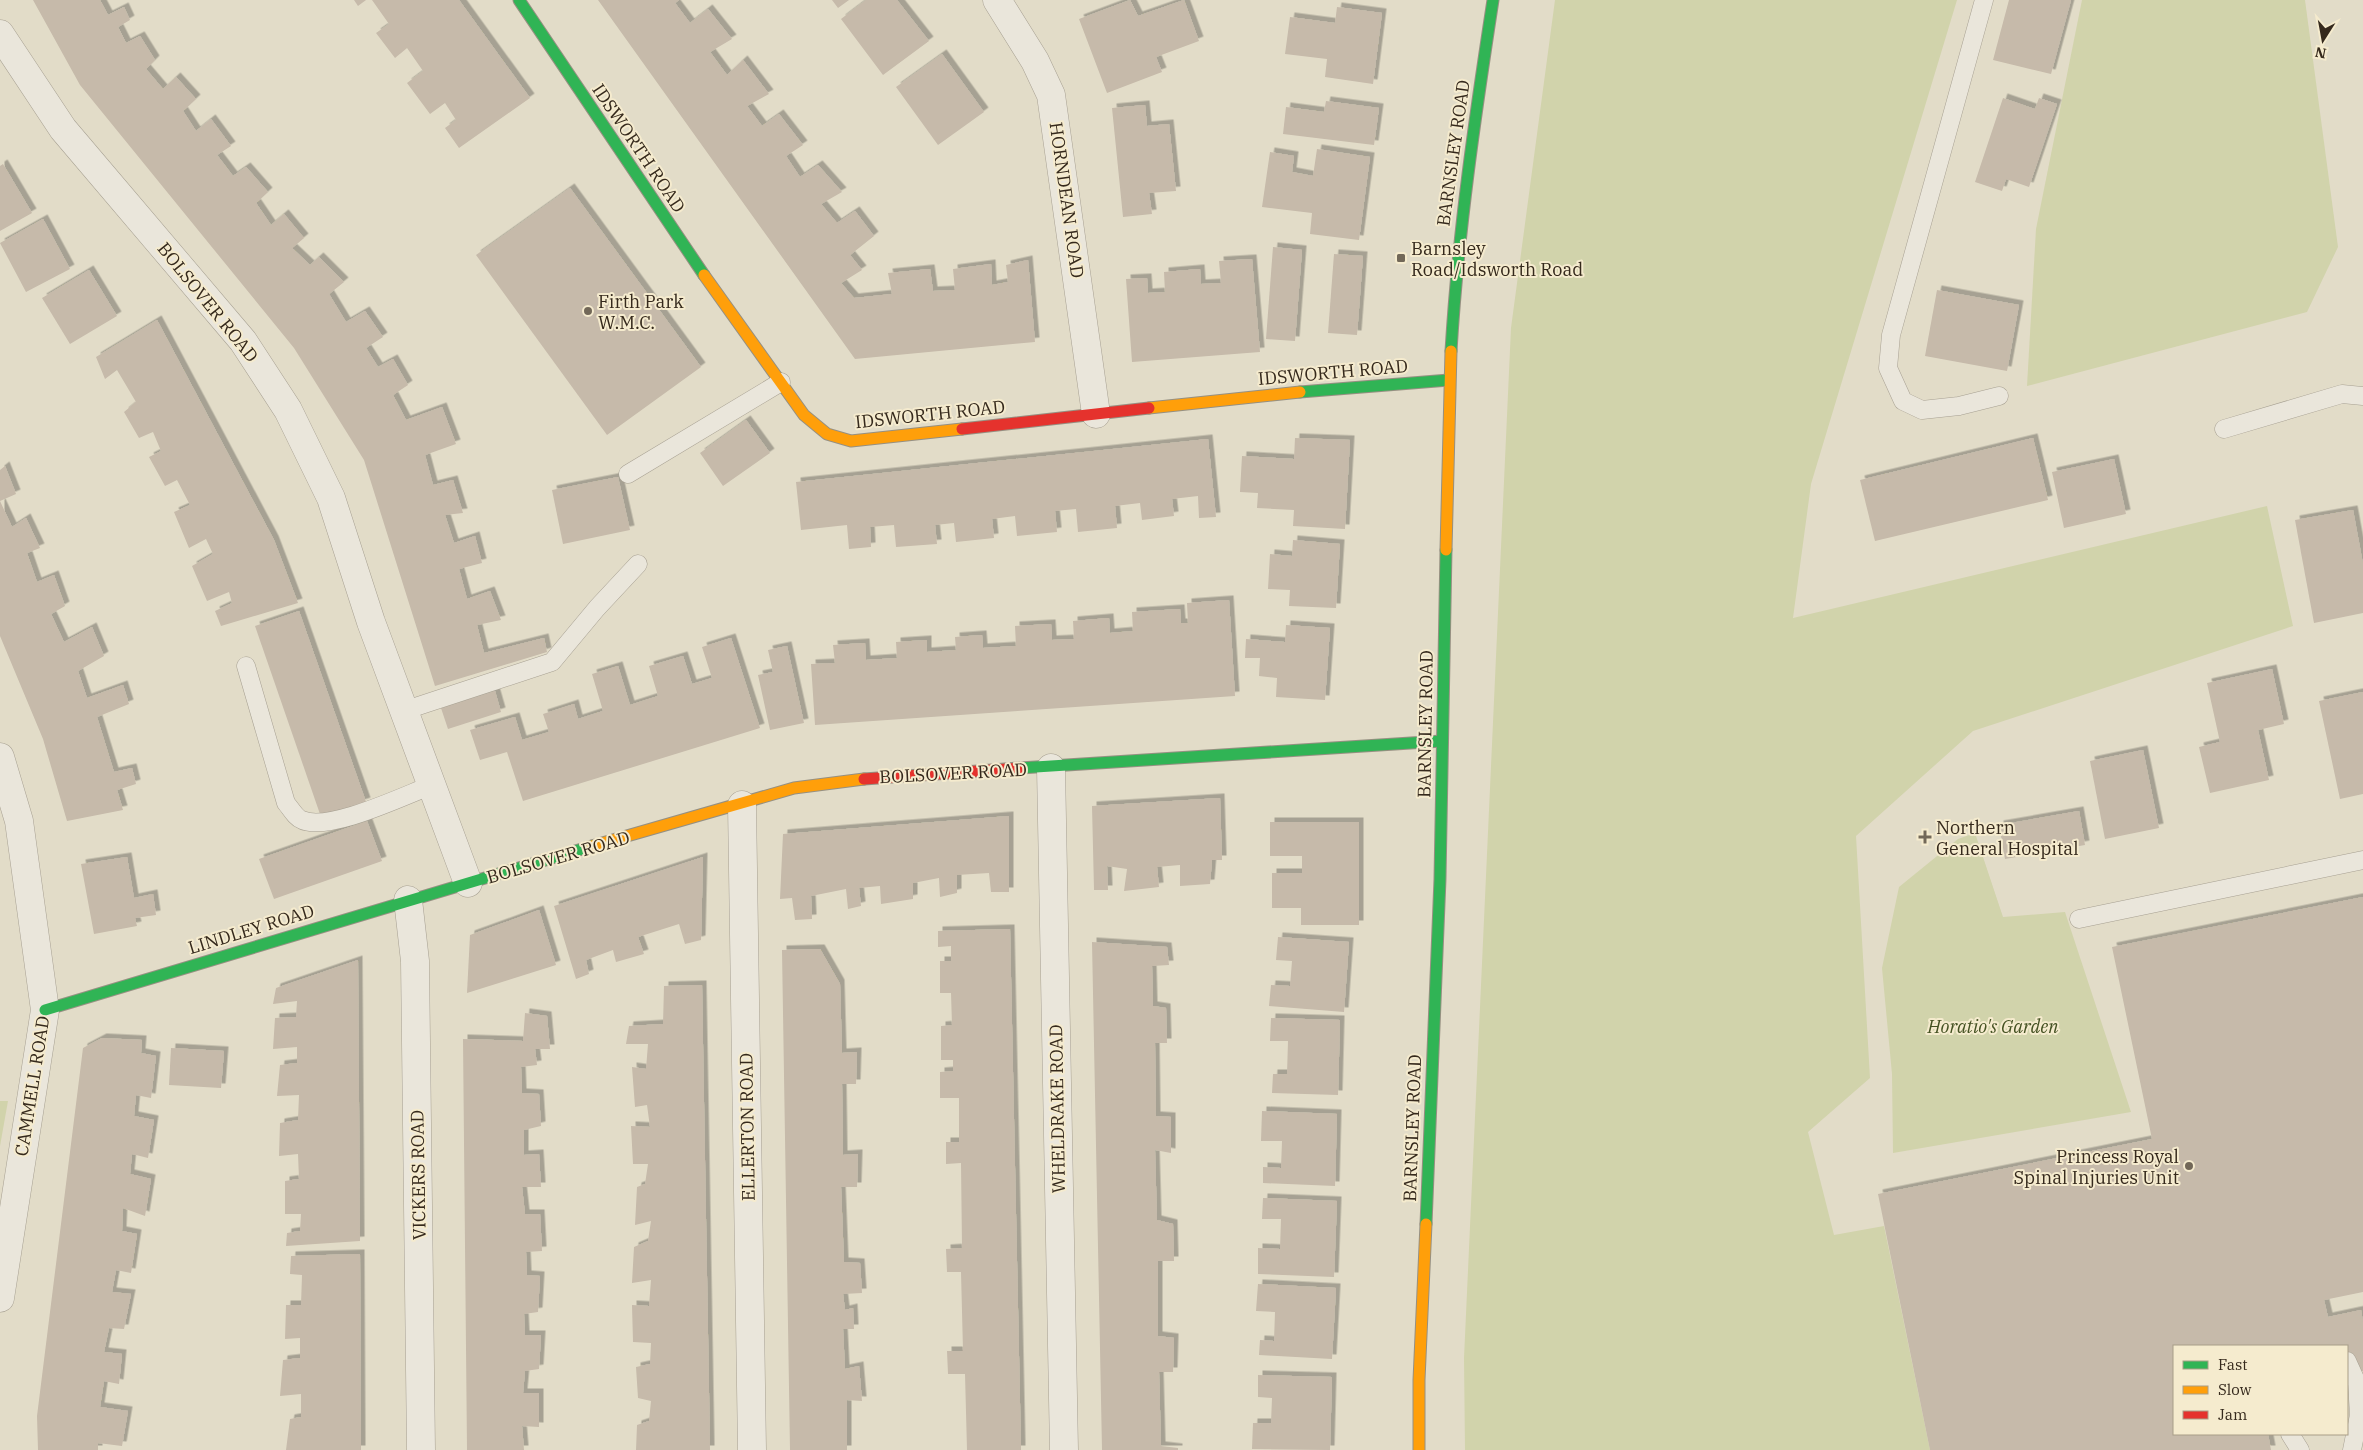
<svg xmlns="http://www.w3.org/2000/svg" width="2363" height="1450" font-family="'IBM Plex Serif',serif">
	<defs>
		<filter id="shadow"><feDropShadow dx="4.5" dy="-4.5" stdDeviation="0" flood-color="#0004"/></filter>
	</defs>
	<rect width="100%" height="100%" fill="#e2dcc8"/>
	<g fill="#d1d3ab">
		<polygon points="1555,0 1957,0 1811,484 1793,618 2267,506 2293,626 1973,731 1856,836 1870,1078 1808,1132 1834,1235 1884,1226 1930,1450 1465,1450 1464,1358 1511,328"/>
		<polygon points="2082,0 2305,0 2338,247 2307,312 2027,386 2036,229"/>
		<polygon points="1975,833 2003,917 2065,912 2131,1112 1893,1153 1892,1074 1882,968 1899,887 1958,839"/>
		<polygon points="0,1101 8,1101 0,1146"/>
	</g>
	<g fill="#c6baaa" filter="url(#shadow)">
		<polygon points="33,0 100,0 108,15 124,7 130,20 118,27 126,43 140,36 155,60 146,69 163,89 176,77 196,99 183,111 196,131 211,119 231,146 217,155 233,176 246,167 268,192 256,203 271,225 284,214 304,238 292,248 310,265 319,257 344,282 329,294 346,322 365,311 383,337 366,348 378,367 393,359 408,385 393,395 406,420 442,407 456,444 425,455 433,485 453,480 463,513 445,515 454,543 475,536 482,563 459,569 467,599 490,591 501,620 477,625 484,653 544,638 547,652 435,686 364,460 294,348 80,85"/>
		<polygon points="354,0 366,0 358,6"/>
		<polygon points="372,0 459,0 530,98 459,148 445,128 456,120 445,103 430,114 407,83 423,71 407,48 395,58 376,33 389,24"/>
		<polygon points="598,0 679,0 675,3 690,23 708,9 732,39 710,52 727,75 743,60 769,94 747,106 762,126 779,114 803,145 786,156 800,177 818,165 842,192 821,204 837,223 855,211 874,236 850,255 862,270 841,283 854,298 892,294 888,273 930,269 933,291 955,290 953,269 991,264 992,285 1008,282 1006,265 1028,260 1035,342 855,359"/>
		<polygon points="832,0 849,0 838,8"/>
		<polygon points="866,0 897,0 929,41 883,75 841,19"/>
		<polygon points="1130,0 1138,16 1184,0 1199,41 1156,57 1162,72 1107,93 1079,19"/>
		<polygon points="2009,0 2071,0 2051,74 1993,60"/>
		<polygon points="1337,7 1382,13 1373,84 1325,77 1327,59 1285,54 1290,17 1335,23"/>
		<polygon points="942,54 984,112 938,145 896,87"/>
		<polygon points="2003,98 2035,109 2039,98 2057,104 2029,187 2006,179 2002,191 1975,182"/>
		<polygon points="1326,101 1379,108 1374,145 1283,134 1286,107 1324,112"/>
		<polygon points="1145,105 1147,126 1169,124 1176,191 1149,193 1152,214 1123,217 1112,108"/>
		<polygon points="1317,149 1370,157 1359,240 1310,234 1312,213 1262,207 1270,152 1294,156 1292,172 1313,176"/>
		<polygon points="3,164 32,213 0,231 0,166"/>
		<polygon points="570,188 701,367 607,435 476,255"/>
		<polygon points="43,219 70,269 26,292 0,243"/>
		<polygon points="1273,247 1302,250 1295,341 1266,339"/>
		<polygon points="1334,254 1363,256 1357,335 1328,333"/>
		<polygon points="1252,259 1260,352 1132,362 1126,279 1147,278 1148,293 1165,292 1164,272 1200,269 1201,284 1221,283 1219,261"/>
		<polygon points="89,270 117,316 70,344 42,298"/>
		<polygon points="1937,290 2019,305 2007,371 1925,356"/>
		<polygon points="157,320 274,540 298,603 221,626 215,611 232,603 229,592 207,601 192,566 213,554 206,539 189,548 174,512 190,505 177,480 165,486 149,457 161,451 153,432 139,438 124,412 136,402 117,370 105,379 96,357"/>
		<polygon points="746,420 770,453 723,486 700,453"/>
		<polygon points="1295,438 1350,440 1345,529 1293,526 1294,510 1257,508 1258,493 1240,492 1242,456 1294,459"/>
		<polygon points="2033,438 2048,500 1875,541 1860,480"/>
		<polygon points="1208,439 1216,517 1199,518 1198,496 1172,499 1174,516 1142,520 1140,503 1115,506 1117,528 1078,532 1076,509 1055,511 1057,532 1017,536 1015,516 992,519 994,538 956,542 954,523 935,525 937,544 896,547 894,525 870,527 871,547 849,549 847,525 801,530 796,482"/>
		<polygon points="2114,459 2126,514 2064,528 2052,472"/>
		<polygon points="5,466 16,494 0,501 0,470"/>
		<polygon points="618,477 630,530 563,544 552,490"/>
		<polygon points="0,501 12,527 26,518 40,548 27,553 37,582 54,575 65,606 51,614 64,642 92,627 104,656 78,671 87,698 123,685 129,704 97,717 114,772 132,768 136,784 117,790 123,810 67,821 43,739 0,636"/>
		<polygon points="2353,510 2363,564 2363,613 2314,623 2295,520"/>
		<polygon points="1293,540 1340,544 1336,608 1289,606 1290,590 1268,589 1270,554 1292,556"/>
		<polygon points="1229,600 1235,696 815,725 811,664 835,663 833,645 865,643 866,660 897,658 896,642 927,640 927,652 956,650 955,637 982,635 983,648 1016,646 1015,626 1051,624 1052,640 1074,639 1073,621 1109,618 1110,633 1133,631 1132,612 1180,609 1181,623 1188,623 1187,603"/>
		<polygon points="299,611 366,802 321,817 255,626"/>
		<polygon points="1286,625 1330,628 1325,700 1276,697 1277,678 1259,676 1260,658 1245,658 1246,639 1285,642"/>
		<polygon points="731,638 760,728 523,801 507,752 480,760 470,730 515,717 522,740 549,732 543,714 574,704 578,719 603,711 592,674 618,666 630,705 658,696 649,666 683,656 692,684 712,678 702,647"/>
		<polygon points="787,646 804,723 770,730 758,675 773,672 768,650"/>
		<polygon points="2272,669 2284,724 2258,730 2269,780 2210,793 2199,747 2220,742 2207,683"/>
		<polygon points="495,691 501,712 448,729 441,708"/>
		<polygon points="2363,692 2363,794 2340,799 2319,701"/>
		<polygon points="2143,750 2159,828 2105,839 2090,761"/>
		<polygon points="1220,798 1222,860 1212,860 1210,884 1180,886 1180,865 1157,867 1159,887 1124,891 1127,869 1107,866 1108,890 1094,890 1092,806"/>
		<polygon points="2079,811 2085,845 2005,859 1999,825"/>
		<polygon points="1009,816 1009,892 991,892 989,873 957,875 957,893 940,897 939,878 913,883 913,899 881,904 880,886 859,888 861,906 848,909 846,889 811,896 812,919 795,920 792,898 780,899 783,834"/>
		<polygon points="367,821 382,861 274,899 259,859"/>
		<polygon points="1270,822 1359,822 1359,925 1301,925 1301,908 1272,908 1272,873 1302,873 1302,856 1270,856"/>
		<polygon points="127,857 134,898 153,894 156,915 135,918 137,926 94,934 81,864"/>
		<polygon points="703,857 701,940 685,944 679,924 638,937 644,954 616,962 613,950 586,960 589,974 576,979 554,906"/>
		<polygon points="2363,897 2363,1292 2324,1300 2328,1317 2361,1310 2363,1322 2363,1371 2347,1375 2347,1346 2174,1346 2174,1434 2268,1434 2271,1450 1930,1450 1878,1194 2152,1139 2112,947"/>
		<polygon points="539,910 556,965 467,993 470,935"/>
		<polygon points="1010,929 1021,1450 967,1450 965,1374 948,1374 947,1351 963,1351 961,1272 947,1272 946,1249 962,1248 961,1163 946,1164 946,1142 959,1142 959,1098 940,1098 940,1072 953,1071 953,1060 941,1060 941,1026 952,1025 951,993 940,993 940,961 951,961 951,946 938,947 938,931"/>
		<polygon points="1278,937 1349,942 1344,1012 1269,1006 1271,985 1290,986 1292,961 1276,960"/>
		<polygon points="1092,942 1167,947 1169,965 1152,966 1153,1006 1166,1008 1167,1043 1155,1043 1156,1116 1171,1117 1171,1153 1155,1150 1157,1220 1173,1224 1174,1261 1158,1261 1158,1336 1174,1338 1173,1372 1159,1372 1161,1446 1178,1448 1178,1450 1102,1450"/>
		<polygon points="820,949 840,984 842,1053 857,1052 856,1084 842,1084 843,1155 858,1154 857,1187 841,1187 844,1262 860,1263 862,1293 843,1294 845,1310 853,1308 854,1329 843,1329 845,1369 859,1366 862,1401 847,1400 847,1450 790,1450 782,950"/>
		<polygon points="358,960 360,1241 286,1246 287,1233 300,1231 301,1214 285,1214 285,1181 299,1179 298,1154 279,1156 280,1123 298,1120 299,1095 277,1096 280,1065 297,1063 297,1047 273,1049 275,1018 296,1017 297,1001 273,1004 276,988"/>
		<polygon points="702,985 710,1450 636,1450 637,1425 649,1421 651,1401 638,1398 636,1367 650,1364 651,1343 633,1342 632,1305 649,1306 651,1280 632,1283 634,1247 648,1241 651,1221 635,1225 637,1187 645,1184 648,1164 633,1164 631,1126 650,1127 647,1105 635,1107 632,1067 646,1069 648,1044 626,1044 629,1026 663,1024 664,986"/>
		<polygon points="525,1013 547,1016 550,1049 535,1049 537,1065 521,1067 522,1093 539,1094 541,1126 524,1130 524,1155 539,1154 541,1187 522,1187 525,1214 540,1214 542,1251 526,1252 527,1275 540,1276 538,1312 524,1314 525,1335 541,1335 539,1369 525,1371 523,1393 539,1393 539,1427 522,1426 524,1450 467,1450 463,1039 523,1041"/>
		<polygon points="1271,1018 1340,1020 1338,1095 1272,1093 1273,1074 1287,1074 1288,1041 1270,1041"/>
		<polygon points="102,1038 142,1040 141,1053 156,1056 151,1098 136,1095 134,1116 154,1120 148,1158 132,1154 130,1174 151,1179 145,1216 123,1208 122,1231 137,1234 131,1273 116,1270 112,1292 131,1294 124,1329 109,1328 104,1352 122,1354 119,1384 104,1381 100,1407 128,1411 122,1446 98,1443 98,1450 38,1450 37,1416 83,1048"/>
		<polygon points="171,1048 224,1051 221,1088 169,1085"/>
		<polygon points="1262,1111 1337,1114 1335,1186 1263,1183 1263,1167 1281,1168 1282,1141 1261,1141"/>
		<polygon points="1263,1198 1337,1201 1334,1277 1258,1274 1258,1248 1280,1249 1281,1219 1262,1219"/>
		<polygon points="360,1254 361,1450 286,1450 290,1419 301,1417 301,1394 280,1396 283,1360 300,1358 300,1338 285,1339 286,1305 301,1305 302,1275 290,1274 291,1256"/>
		<polygon points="1258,1284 1336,1288 1332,1359 1259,1355 1260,1340 1274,1341 1275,1312 1256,1311"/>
		<polygon points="1258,1375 1332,1377 1330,1450 1252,1449 1253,1423 1271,1423 1272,1398 1258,1397"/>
	</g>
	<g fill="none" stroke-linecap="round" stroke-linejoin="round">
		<defs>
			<g id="lane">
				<polyline points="1984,0 1891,335 1888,368 1903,401 1922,410 1959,406 1999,396"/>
				<polyline points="2224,429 2342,394 2363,396"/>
				<polyline points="628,474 781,382"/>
				<path d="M246 666 286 803C291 809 296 818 302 820 329 832 403 796 432 785"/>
				<polyline points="403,711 552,662 597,608 638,564"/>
				<polyline points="2079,919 2363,860"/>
				<polyline points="2347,1361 2357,1383 2359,1415 2352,1450"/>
				<polyline points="2290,1434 2300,1450"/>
			</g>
			<g id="street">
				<polyline points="997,0 1035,61 1051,95 1096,414"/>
				<polyline points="0,34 63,129 243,341 288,410 331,498 371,622 468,883"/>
				<polyline points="0,757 19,821 45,1010 0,1298"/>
				<polyline points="1051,768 1064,1450"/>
				<polyline points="742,805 752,1450"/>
				<polyline points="408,900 415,961 421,1450"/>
			</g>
			<g id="fast">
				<polyline points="519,0 704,275"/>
				<path d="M1451 351C1458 233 1475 117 1493 0"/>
				<polyline points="1300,392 1449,380"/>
				<polyline points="1020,768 1442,741"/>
				<polyline points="45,1010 592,846"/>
				<polyline points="1426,1224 1440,879 1446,550"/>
			</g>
			<g id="slow">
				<polyline points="704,275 804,415 827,434 851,441 962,429"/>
				<polyline points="1149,408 1300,392"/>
				<polyline points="1446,550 1451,351"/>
				<polyline points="592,846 794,788 864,779"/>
				<polyline points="1419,1450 1419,1380 1426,1224"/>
			</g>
			<g id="jam">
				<polyline points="962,429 1149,408"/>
				<polyline points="864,779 1020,768"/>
			</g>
		</defs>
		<use href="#lane" stroke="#a7a092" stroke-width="19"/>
		<use href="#street" stroke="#a7a092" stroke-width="29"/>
		<use href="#fast" stroke="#969082" stroke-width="13"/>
		<use href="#slow" stroke="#969082" stroke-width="13"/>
		<use href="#jam" stroke="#969082" stroke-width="13"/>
		<use href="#lane" stroke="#eae6db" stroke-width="18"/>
		<use href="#street" stroke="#eae6db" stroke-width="28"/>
		<use href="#fast" stroke="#30b455" stroke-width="11"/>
		<use href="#slow" stroke="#ff9f0a" stroke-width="11"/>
		<use href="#jam" stroke="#e5322d" stroke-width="11"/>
	</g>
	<g fill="#726858" stroke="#f5ebce" stroke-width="2">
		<rect x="1396" y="253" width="10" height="10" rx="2.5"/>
		<circle cx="588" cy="311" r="5"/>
		<path d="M1922.5 829.5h5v5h5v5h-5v5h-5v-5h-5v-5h5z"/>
		<circle cx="2189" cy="1166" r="5"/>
	</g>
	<g text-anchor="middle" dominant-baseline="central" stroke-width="4" stroke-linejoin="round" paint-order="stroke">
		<g font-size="18" fill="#35291c" stroke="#f5ebce">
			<text transform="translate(639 148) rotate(56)">IDSWORTH ROAD</text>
			<text transform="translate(1453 153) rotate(-82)">BARNSLEY ROAD</text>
			<text transform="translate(1067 200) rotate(82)">HORNDEAN ROAD</text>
			<text transform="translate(208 302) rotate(51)">BOLSOVER ROAD</text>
			<text transform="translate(1333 372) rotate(-5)">IDSWORTH ROAD</text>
			<text transform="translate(930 414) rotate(-6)">IDSWORTH ROAD</text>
			<text transform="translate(1425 724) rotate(-89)">BARNSLEY ROAD</text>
			<text transform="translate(953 773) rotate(-3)">BOLSOVER ROAD</text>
			<text transform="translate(558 857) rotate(-16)">BOLSOVER ROAD</text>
			<text transform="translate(251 929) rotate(-17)">LINDLEY ROAD</text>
			<text transform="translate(32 1086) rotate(-81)">CAMMELL ROAD</text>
			<text transform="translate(1057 1109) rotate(-91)">WHELDRAKE ROAD</text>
			<text transform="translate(747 1127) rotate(-91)">ELLERTON ROAD</text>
			<text transform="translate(1412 1128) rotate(-88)">BARNSLEY ROAD</text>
			<text transform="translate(418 1175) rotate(-91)">VICKERS ROAD</text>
		</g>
		<g font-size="18" fill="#35291c" stroke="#f5ebce" text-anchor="start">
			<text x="1411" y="248">Barnsley<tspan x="1411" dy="21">Road/Idsworth Road</tspan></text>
			<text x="598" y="301">Firth Park<tspan x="598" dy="21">W.M.C.</tspan></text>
			<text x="1936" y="827">Northern<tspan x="1936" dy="21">General Hospital</tspan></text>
			<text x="2179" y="1156" text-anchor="end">Princess Royal<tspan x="2179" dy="21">Spinal Injuries Unit</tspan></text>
		</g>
		<g font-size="18" font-style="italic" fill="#445122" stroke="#f5ebce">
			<text x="1993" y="1026">Horatio's Garden</text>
		</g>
	</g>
	<rect x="2173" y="1345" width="175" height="90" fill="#f5ebce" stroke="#a89d87"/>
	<rect x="2183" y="1361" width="25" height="8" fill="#30b455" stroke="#a89d87"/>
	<text x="2218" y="1370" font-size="15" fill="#35291c">Fast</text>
	<rect x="2183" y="1386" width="25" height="8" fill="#ff9f0a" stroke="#a89d87"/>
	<text x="2218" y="1395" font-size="15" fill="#35291c">Slow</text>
	<rect x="2183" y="1411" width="25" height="8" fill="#e5322d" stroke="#a89d87"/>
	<text x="2218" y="1420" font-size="15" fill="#35291c">Jam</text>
	<g transform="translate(2323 40) rotate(191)" stroke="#f5ebce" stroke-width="4" paint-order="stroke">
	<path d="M0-4L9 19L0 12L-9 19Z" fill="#35291c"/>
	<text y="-8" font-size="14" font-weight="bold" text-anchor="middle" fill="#35291c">N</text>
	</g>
</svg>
